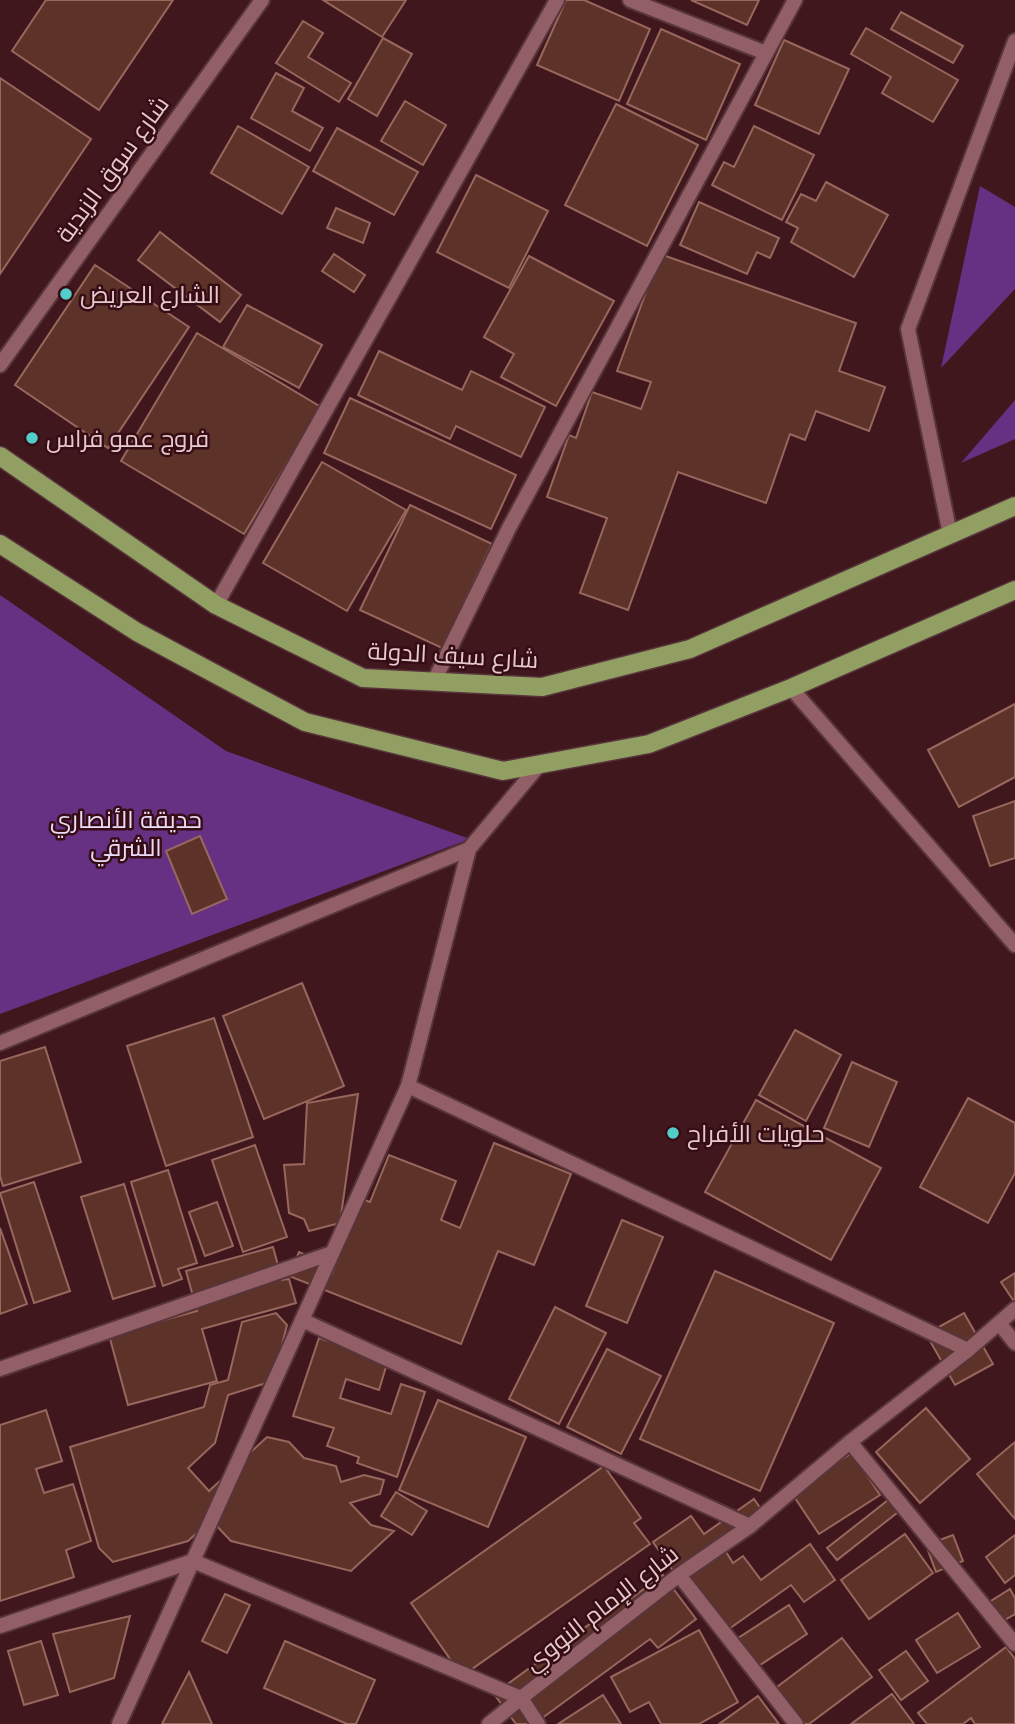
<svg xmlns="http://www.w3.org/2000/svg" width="1015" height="1724" font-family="'PT Sans',Cairo,sans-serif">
	<rect width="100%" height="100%" fill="#41171e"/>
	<g fill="#663183">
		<polygon points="980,186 1015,207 1015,289 941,368"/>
		<polygon points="1015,400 1015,439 961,463"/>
		<polygon points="0,595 226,751 470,839 0,1014"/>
	</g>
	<g fill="#5d3229" stroke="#98675d" stroke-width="2">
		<polygon points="46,0 173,0 99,110 12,51"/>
		<polygon points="323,0 406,0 382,37"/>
		<polygon points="566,0 584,0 650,29 619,101 537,65"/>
		<polygon points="691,0 759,0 747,25"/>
		<polygon points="901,12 963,46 953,63 891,29"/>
		<polygon points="303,21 323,33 308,57 351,83 339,102 276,63"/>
		<polygon points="866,28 958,80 933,122 882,93 891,77 851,54"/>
		<polygon points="661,29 740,64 706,140 627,104"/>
		<polygon points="383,38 412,54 377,116 348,99"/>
		<polygon points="784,40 849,69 819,134 755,105"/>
		<polygon points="276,73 304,88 292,111 323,128 310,151 251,118"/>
		<polygon points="0,78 91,139 0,274"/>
		<polygon points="405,101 446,125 423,165 381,141"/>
		<polygon points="616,104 698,145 647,246 565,205"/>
		<polygon points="238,126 309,167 282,214 211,173"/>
		<polygon points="754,126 814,155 782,220 712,185 724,162 734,167"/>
		<polygon points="337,128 418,172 394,215 313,171"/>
		<polygon points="476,175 548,211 509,288 437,252"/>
		<polygon points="826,182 888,215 854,277 791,242 798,228 786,222 801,194 816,201"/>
		<polygon points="699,202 779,238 770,258 757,252 747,274 680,245"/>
		<polygon points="336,208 370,223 363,243 327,228"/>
		<polygon points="160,232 241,295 220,322 138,260"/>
		<polygon points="334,254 365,275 354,292 322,271"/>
		<polygon points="660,254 856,323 839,371 885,387 869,431 816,411 805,440 790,434 766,503 678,472 628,610 580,593 607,518 547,497 569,435 576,438 592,392 641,409 651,382 617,371"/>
		<polygon points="529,256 614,301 556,406 501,377 514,354 484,337"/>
		<polygon points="95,265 189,327 108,448 15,385"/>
		<polygon points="247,305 322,345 299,388 223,347"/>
		<polygon points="197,333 321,407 244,534 121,461"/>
		<polygon points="379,351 462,390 471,371 545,407 521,457 456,426 450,439 358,395"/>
		<polygon points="350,398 516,475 491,529 324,453"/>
		<polygon points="322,462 406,510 347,611 263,563"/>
		<polygon points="410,505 492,544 442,648 360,610"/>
		<polygon points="1015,704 1015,777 959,807 928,750"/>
		<polygon points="1015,801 1015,858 990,866 973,816"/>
		<polygon points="200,836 227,899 192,914 166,851"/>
		<polygon points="302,983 344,1086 264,1119 223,1016"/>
		<polygon points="214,1018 253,1137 166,1166 127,1046"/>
		<polygon points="795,1030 841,1055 806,1121 759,1095"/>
		<polygon points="45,1047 81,1162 3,1186 0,1176 0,1061"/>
		<polygon points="852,1062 897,1082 869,1147 824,1128"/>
		<polygon points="358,1094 340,1223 309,1231 304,1219 289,1213 284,1165 304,1164 307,1103"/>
		<polygon points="968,1098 1015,1123 1015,1173 988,1223 920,1187"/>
		<polygon points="756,1100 881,1168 831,1260 705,1192"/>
		<polygon points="494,1143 571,1174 534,1265 498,1251 461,1344 289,1276 299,1252 325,1263 322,1269 332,1274 362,1199 370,1202 389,1155 456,1181 441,1220 460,1228"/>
		<polygon points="255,1145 287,1237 243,1252 212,1160"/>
		<polygon points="168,1170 197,1263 178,1269 182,1279 163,1286 131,1182"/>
		<polygon points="34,1182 70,1291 34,1303 0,1193"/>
		<polygon points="124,1184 155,1286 113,1299 81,1197"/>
		<polygon points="217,1202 233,1246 205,1256 189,1212"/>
		<polygon points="622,1220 663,1237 627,1323 586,1306"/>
		<polygon points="0,1228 27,1304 0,1314"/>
		<polygon points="273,1247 282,1280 289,1279 296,1303 202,1329 217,1381 128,1405 109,1335 197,1311 186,1271"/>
		<polygon points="715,1271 834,1323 760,1491 640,1439"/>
		<polygon points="1015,1273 1015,1303 1001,1282"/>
		<polygon points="555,1307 606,1333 559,1424 509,1399"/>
		<polygon points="276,1313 287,1325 273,1381 228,1395 215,1443 188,1468 209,1491 267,1437 289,1442 304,1458 336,1466 341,1482 364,1475 384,1480 380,1494 350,1503 371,1525 394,1531 351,1571 231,1541 211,1520 188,1541 113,1562 99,1548 70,1447 204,1407 210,1385 228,1380 242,1322"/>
		<polygon points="964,1313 993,1364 955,1385 926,1334"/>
		<polygon points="319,1338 388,1360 379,1390 346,1379 340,1398 391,1414 401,1384 425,1392 397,1477 357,1463 359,1457 327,1446 334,1428 293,1416"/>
		<polygon points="607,1349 661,1376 621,1454 567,1427"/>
		<polygon points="438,1400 526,1437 488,1527 399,1490"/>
		<polygon points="926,1408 970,1459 920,1503 876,1452"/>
		<polygon points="46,1410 62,1461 36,1469 44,1493 73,1484 91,1541 66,1550 74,1577 0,1601 0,1425"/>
		<polygon points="1015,1442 1015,1519 977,1474"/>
		<polygon points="852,1453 880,1495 819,1534 791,1492"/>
		<polygon points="604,1466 641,1518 634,1523 650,1544 462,1676 411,1603"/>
		<polygon points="396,1492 427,1511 412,1535 381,1516"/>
		<polygon points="892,1497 902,1509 837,1560 827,1548"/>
		<polygon points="754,1499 766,1516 723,1547 733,1563 743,1556 761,1580 810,1544 835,1580 804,1602 791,1585 719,1636 653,1542 691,1516 704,1534"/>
		<polygon points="905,1534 933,1573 869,1619 841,1580"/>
		<polygon points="953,1535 963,1561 936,1572 926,1545"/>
		<polygon points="1015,1535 1015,1575 1005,1583 986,1557"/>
		<polygon points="663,1575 696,1619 658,1648 650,1639 534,1724 516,1724 494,1694 628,1596 630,1599"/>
		<polygon points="1010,1589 1015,1598 1015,1614 998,1624 986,1604"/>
		<polygon points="225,1594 250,1605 227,1653 202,1641"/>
		<polygon points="789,1605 807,1634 754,1669 735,1640"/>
		<polygon points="958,1613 980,1647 937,1673 916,1640"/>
		<polygon points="130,1616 114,1678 70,1692 53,1634"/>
		<polygon points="699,1630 738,1702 699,1724 661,1724 649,1702 630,1712 611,1677"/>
		<polygon points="842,1638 872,1677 809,1724 805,1724 777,1687"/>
		<polygon points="41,1641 58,1695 24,1705 8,1651"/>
		<polygon points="285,1641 375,1680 356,1724 347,1724 264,1688"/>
		<polygon points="1006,1647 1015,1659 1015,1724 975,1724 971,1718 963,1724 927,1724 918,1713"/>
		<polygon points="906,1651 928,1681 901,1700 879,1670"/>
		<polygon points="189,1672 212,1724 162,1724"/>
		<polygon points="892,1694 914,1724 851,1724"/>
		<polygon points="603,1695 621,1724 558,1724"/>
		<polygon points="758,1696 779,1724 719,1724"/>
	</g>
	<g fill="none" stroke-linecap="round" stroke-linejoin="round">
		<defs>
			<g id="minor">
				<polyline points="630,0 766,53"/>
				<polyline points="0,365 262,0"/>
				<polyline points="950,534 908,329 1015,41"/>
				<polyline points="216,605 557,0"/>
				<polyline points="434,681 509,528 795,0"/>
				<polyline points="791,688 1015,945"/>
				<polyline points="0,1043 469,849"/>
				<polyline points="408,1086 968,1350"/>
				<polyline points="302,1320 750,1526"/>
				<polyline points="999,1323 1015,1343"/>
				<polyline points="0,1369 332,1253"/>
				<polyline points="850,1442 1015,1644"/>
				<polyline points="679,1575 796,1724"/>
				<polyline points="0,1626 193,1561 521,1698 679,1575 750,1526 850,1442 968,1350 1015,1309"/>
				<polyline points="119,1724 408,1086 469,849 540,764"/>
				<polyline points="489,1724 521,1698 538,1724"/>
			</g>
			<g id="primary">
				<polyline points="0,456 216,605 363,678 542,687 690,649 1015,506"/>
				<polyline points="0,544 137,632 305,722 503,771 649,744 791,688 1015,590"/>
			</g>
		</defs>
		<use href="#minor" stroke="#57353b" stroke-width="18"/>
		<use href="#primary" stroke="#57353b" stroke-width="21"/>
		<use href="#minor" stroke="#915f65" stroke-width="14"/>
		<use href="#primary" stroke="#929f62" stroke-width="18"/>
	</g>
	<g fill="#53cdc9" stroke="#360d15" stroke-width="2.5">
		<circle cx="66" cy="294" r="7"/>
		<circle cx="32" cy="438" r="7"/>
		<circle cx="673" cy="1133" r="7"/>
	</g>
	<g text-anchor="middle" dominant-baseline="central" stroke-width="5" stroke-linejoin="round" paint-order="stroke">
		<g font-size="24" fill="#e6c9cc" stroke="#360d15">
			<text transform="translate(112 169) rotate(-54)">شارع سوق الزبدية</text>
			<text transform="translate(453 655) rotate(3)">شارع سيف الدولة</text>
			<text transform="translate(601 1608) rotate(-38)">شارع الإمام النووي</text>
		</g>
		<g font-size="24" fill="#e6c9cc" stroke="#360d15" text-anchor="start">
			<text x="80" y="294">الشارع العريض</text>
			<text x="46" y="438">فروج عمو فراس</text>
			<text x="687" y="1133">حلويات الأفراح</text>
		</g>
		<g font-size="24" fill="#ebdbf6" stroke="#360d15">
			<text x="126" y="819">حديقة الأنصاري<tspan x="126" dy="28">الشرقي</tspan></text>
		</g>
	</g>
</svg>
